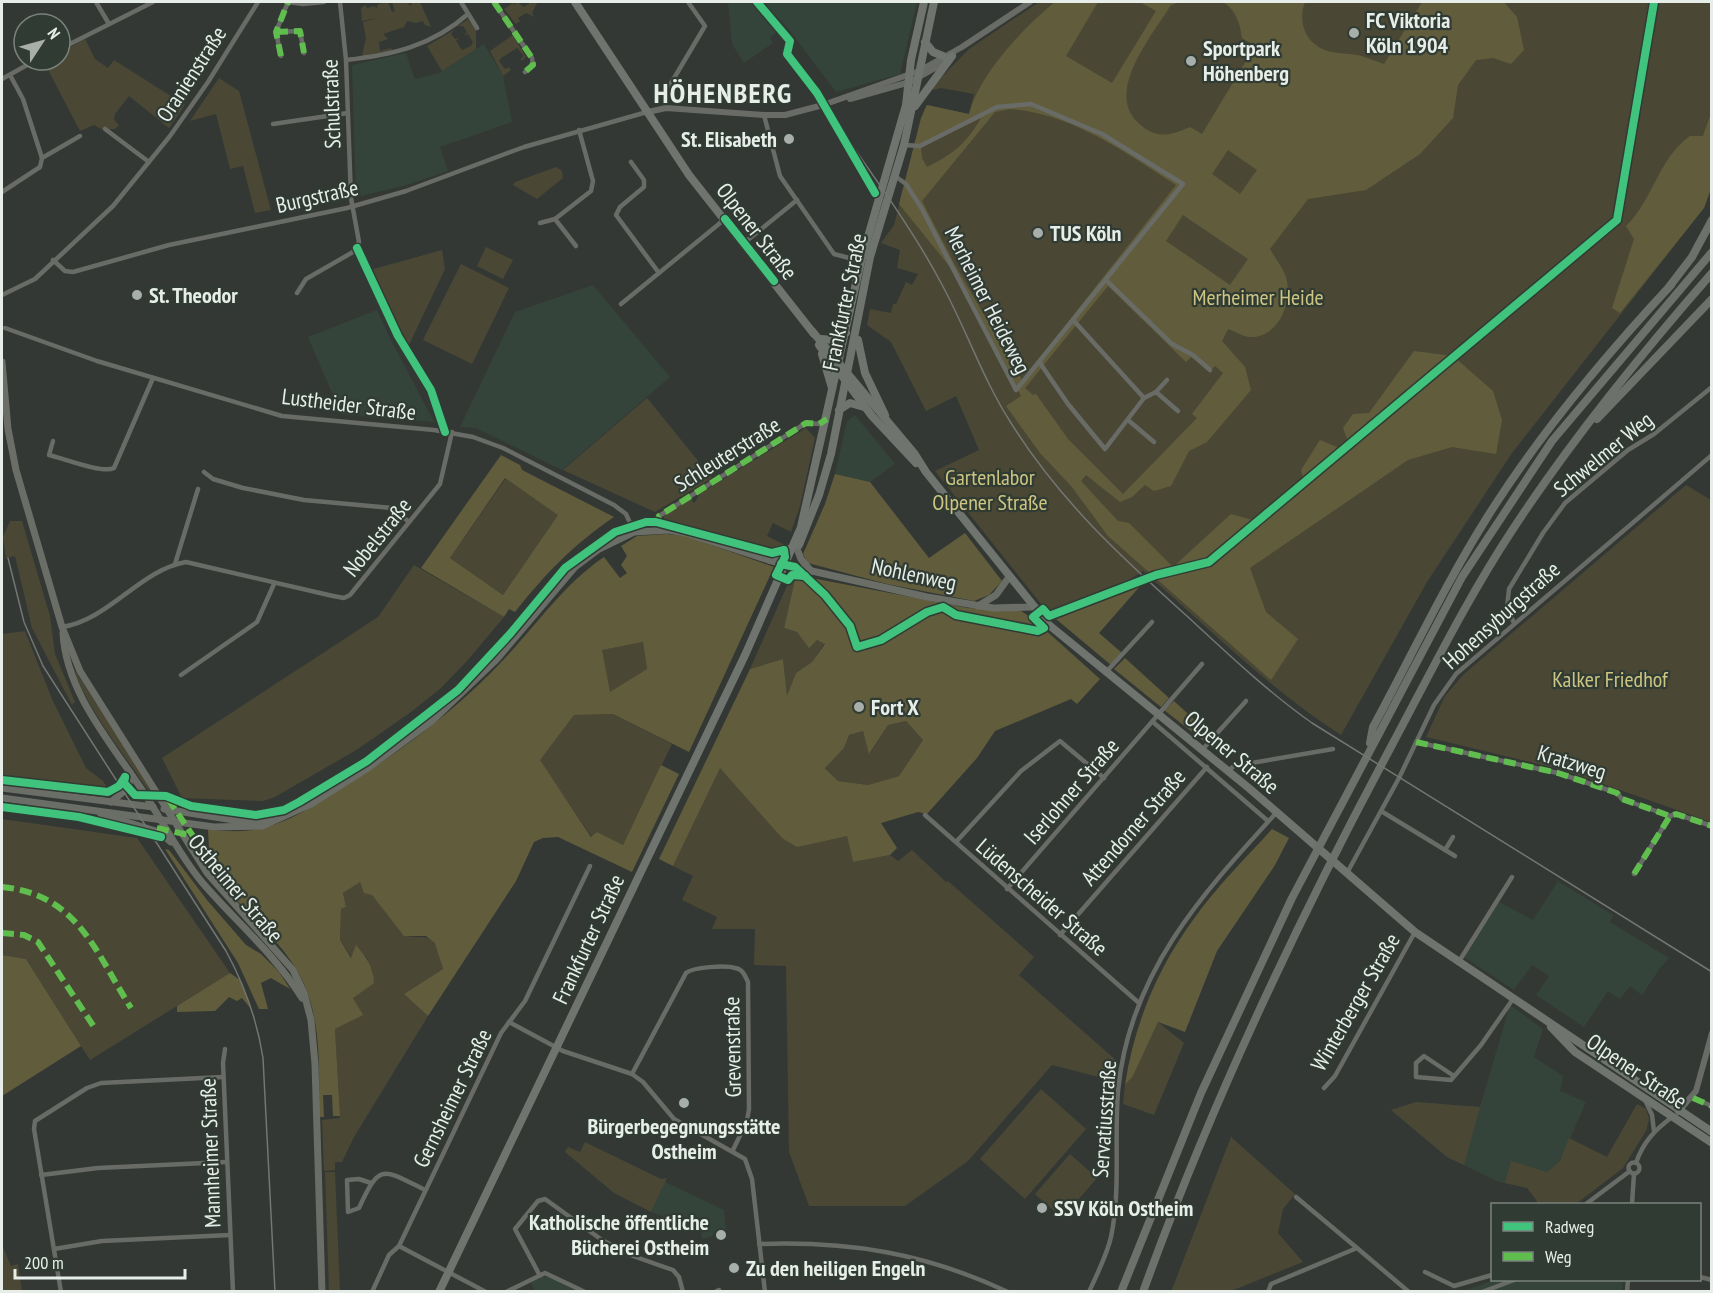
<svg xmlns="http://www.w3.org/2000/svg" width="1713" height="1293" font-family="'PT Sans Narrow',sans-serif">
	<rect width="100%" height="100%" fill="#333835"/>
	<g fill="#35443a">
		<polygon points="728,2 751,2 776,32 770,38 773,43 744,63 732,44"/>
		<polygon points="763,2 917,2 900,74 836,92 787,27"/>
		<polygon points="484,44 503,76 512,122 440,147 448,171 403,186 356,197 352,65 406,53 415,79 439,73"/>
		<polygon points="593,285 670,377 562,470 476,428 460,427 515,312"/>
		<polygon points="377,310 389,336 434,422 341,414 308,337"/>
		<polygon points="855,415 895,464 870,482 835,474 847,421"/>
		<polygon points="1558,881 1613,915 1610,922 1669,958 1660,968 1642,995 1630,986 1620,999 1608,991 1584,1027 1536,995 1549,976 1532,965 1514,990 1464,957 1499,902 1533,920"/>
		<polygon points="1510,1005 1543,1029 1534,1057 1563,1076 1560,1091 1586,1102 1560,1161 1527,1188 1499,1182 1447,1157 1391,1110 1416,1102 1480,1107"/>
		<polygon points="665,1182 724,1210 726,1230 715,1231 711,1237 702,1239 701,1231 651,1212"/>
		<polygon points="541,1277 549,1277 576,1291 535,1291 531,1283"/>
		<polygon points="1494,1280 1623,1280 1622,1291 1461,1292"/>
	</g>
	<g fill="#4a4835">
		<polygon points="388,2 392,12 395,11 392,2 407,2 410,6 412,5 411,2 420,2 431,27 425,25 423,21 416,23 407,21 404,27 383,34 388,39 379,42 380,51 391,48 392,51 362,56 366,38 363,22 377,18 362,21 361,8 365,5 367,8 375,6 376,9 378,4"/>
		<polygon points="517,2 524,7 531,2 537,3 532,13 535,17 526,13 518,18 520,21 516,24 519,28 504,9 513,3 515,5"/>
		<path d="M1039 2H1711L1712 188 1704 208 1512 453 1427 582 1341 735C1269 689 1207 626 1143 571L1112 591 1049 614 935 471 979 450 956 396 926 411 891 342 867 325 870 309 891 313 893 304H896L906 282 912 285 918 274 897 268 900 250 881 243 894 225 924 110 927 105 969 114 974 94 941 88 934 90 931 88 969 49Z"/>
		<polygon points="468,19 476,30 476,49 442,71 427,46 454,30 451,34 455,39 459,38 456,41 462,50 471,46 473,42 468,34 464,35 467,32 463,26 458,26"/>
		<polygon points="513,35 526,57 522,61 520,59 524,56 517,48 501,58 499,61 505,69 509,67 511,70 503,76 490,51"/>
		<polygon points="85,39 95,59 108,68 114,60 185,105 169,128 129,96 115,114 114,120 119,125 115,129 103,130 94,125 80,131 44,62 60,60 60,53"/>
		<polygon points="219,78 239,91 271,210 255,213 243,166 230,169 216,114 190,121"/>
		<polygon points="556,167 562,171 563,178 537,199 513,185 515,182"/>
		<polygon points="486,247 513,260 503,279 477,266"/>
		<polygon points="442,250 445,269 407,349 370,270"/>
		<polygon points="461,264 509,288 472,364 423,340"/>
		<polygon points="647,398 712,478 655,512 563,470"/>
		<polygon points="806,428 815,438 800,506 791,532 773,523 767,536 785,545 772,552 720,534 663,520 665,514 690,499 694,503 701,493"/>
		<polygon points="506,478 559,514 503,595 450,558"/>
		<polygon points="1686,485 1711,500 1711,822 1563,770 1426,737 1445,696 1464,674"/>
		<polygon points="10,521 22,521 50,616 55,654 75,702 72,705 32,628 15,556 6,558 3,537"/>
		<polygon points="414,565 504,617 467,661 441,688 411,712 358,749 275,797 263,801 182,798 162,758 378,617"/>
		<polygon points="796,575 784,628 797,632 809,647 817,640 825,643 812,662 796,673 787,698 783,659 750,669 791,577"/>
		<polygon points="25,631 52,699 86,768 103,781 108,789 2,778 2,634"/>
		<polygon points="643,642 647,669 610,693 601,650"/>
		<path d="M71 663 77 674 154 793H150C122 751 88 711 71 663Z"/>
		<polygon points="613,714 672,744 623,845 597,832 592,837 539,760 574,715"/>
		<polygon points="906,721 923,740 899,776 868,785 838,781 825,767 844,748 849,735 863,731 870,753 888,725"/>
		<polygon points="720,767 782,838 847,836 853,862 890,855 898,861 912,850 946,882 948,881 1034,957 1019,975 1117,1061 1114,1081 1052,1065 968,1161 905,1206 809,1206 789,1152 786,966 754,965 755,929 712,929 717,917 682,900 693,876 673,866"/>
		<polygon points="2,819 137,838 230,973 90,1060 26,959 2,955"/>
		<path d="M361 881 403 934C415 941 429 931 437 946 442 954 439 961 443 969L404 994 428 1016 354 1137 342 1162H335V1170L324 1171 322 1120 340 1118 335 1029 362 1015 353 998 373 973 367 958 356 946 352 958 340 940 341 909 346 907 343 893Z"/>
		<polygon points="1158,1022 1184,1043 1154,1115 1123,1104 1125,1085 1133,1076"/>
		<polygon points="1041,1089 1086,1129 1025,1199 980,1159"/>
		<polygon points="1416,1102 1480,1107 1464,1165 1447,1157 1391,1110"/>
		<polygon points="1637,1104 1646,1109 1649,1119 1646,1131 1623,1168 1576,1204 1539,1204 1527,1188 1505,1183 1511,1161 1547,1172 1560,1161 1569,1138 1607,1157"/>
		<polygon points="1231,1137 1295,1194 1283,1209 1278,1233 1303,1262 1231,1291 1171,1292"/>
		<polygon points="585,1142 661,1179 667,1178 651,1212 614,1193 565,1152 568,1147 580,1152"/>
		<polygon points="1070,1154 1097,1178 1062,1218 1035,1194"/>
		<polygon points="325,1172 335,1172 340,1291 329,1291"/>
		<polygon points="2,1245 11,1266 18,1264 22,1291 2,1291"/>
	</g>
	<g fill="#615d3c" fill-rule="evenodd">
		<path d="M1055 2H1098L1066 56 1112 83 1156 11 1140 2H1180L1171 5C1152 36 1100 96 1143 127 1159 139 1172 135 1190 127L1202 134 1255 46 1242 38C1240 23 1236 10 1223 2H1305C1297 22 1306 45 1328 51 1337 54 1348 53 1357 55 1366 57 1375 61 1384 64L1422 2H1504L1517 17 1524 50 1511 64 1493 58 1476 60 1458 85 1453 118 1420 154 1366 190 1308 199 1270 249C1275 258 1283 268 1286 277 1293 301 1279 338 1250 337 1243 337 1235 331 1228 329L1222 341 1245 367 1251 390 1207 442 1189 451 1171 486 1154 491 1145 485 1132 497 1120 502 1086 475 1081 481 1118 521 1129 523 1173 567 1231 514 1256 521 1304 481 1301 470 1320 440 1342 449 1349 444 1343 428 1353 414 1369 413 1414 351 1453 356 1493 391 1502 420 1496 454 1452 447 1408 460 1250 568 1266 612 1298 639 1271 680 1108 536 1072 487 1040 453 1006 406 1021 396 963 283 899 204 921 118 927 105 969 114C979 75 1023 28 1055 2ZM1010 109C1073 114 1124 152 1176 185L1022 380 955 265 922 201 995 112ZM981 118C967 143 952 155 927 167L922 158 921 147ZM1228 150 1257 170 1240 194 1212 174ZM1183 215 1248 259 1230 285 1166 241ZM1108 286 1186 362 1191 357 1209 371 1215 366 1223 373 1192 414 1197 418 1123 494 1068 439 1036 394 1033 395 1025 388Z"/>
		<path d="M1711 113V188L1704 208 1620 313 1612 308 1634 239 1626 226C1653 200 1658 159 1690 136H1703Z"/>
		<path d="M501 455 520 465 522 470 614 517C574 544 545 574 515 612L509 609 504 617 421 568ZM505 478 558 515 503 595 450 558Z"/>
		<polygon points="835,474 870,482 929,558 965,533 1002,581 989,595 974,601 887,584 808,563 803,554 825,504"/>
		<path d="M667 534 686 536 774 567 689 752 613 714 574 715 540 760 591 837 597 832 623 845 661 765 679 774 632 872 558 837 543 838 534 842 516 881 428 1016 404 994 443 969 435 943 426 936H404L372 895 364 893 360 882 343 893 346 907 341 909 340 940 351 958 356 945C367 958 373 966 374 983L353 998 363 1015 335 1029 340 1116H333L332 1095H323L324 1117H319C319 1074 322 1025 304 984 287 944 241 908 213 875L216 858 209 850 208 830C227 831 248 833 266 827 293 820 316 804 339 790 400 752 457 710 506 657 539 622 564 584 604 557L620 578 627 573 621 565 627 556 621 546 637 536ZM643 642 647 669 610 692 602 650Z"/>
		<path d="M796 575 968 608 1021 611 1032 618 1100 679 1077 704 1071 699 995 731 977 758 927 814 918 812 881 823 897 848 890 855 853 862 847 836 797 847 782 838 720 768 673 866 659 859 750 669 783 659 787 696 796 673 812 662 825 644 817 640 809 648 797 632 784 628ZM906 721 923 740 899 776 868 785 838 781 825 768 844 748 849 735 863 731 869 754 888 725Z"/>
		<polygon points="1142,584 1099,633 1122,653 1111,665 1056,619"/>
		<polygon points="1125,658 1169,698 1161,707 1114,669"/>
		<polygon points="1174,701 1210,734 1205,742 1164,710"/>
		<path d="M1272 829 1289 838 1275 865 1217 951 1185 1032 1158 1022 1133 1076 1125 1085C1134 1025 1157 969 1193 920 1216 887 1246 858 1272 829Z"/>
		<polygon points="165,849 169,850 207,900 246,945 261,954 279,972 290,989 271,978 261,983 268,1009 259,1009 238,963"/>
		<polygon points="2,955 26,959 81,1046 2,1096"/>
		<polygon points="230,973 240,980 252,1010 242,998 237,1001 229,997 215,1011 177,1012 177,1006"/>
	</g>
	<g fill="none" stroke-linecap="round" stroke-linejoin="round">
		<g stroke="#696b66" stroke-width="4.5">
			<polyline points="96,2 109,24"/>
			<polyline points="288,2 303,4 324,2"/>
			<polyline points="461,2 477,28"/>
			<polyline points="494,2 532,58 533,65 525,72"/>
			<polyline points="276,32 300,31 304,53"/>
			<polyline points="60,49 153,2"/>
			<polyline points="281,56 276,32 288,2"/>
			<path d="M346 60C392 55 432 46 468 14"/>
			<polyline points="2,79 36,60"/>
			<polyline points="666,108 664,95 705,26 688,2"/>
			<polyline points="764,115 780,176 834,254 861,261"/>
			<polyline points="273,124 348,113"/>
			<polyline points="105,129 149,162"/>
			<polyline points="42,158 80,136"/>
			<polyline points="631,162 644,180 644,187 620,207 616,215 659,273"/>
			<polyline points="895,176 906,184 922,209 1016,390 1183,184 1102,134 1031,104 997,107 920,146 904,145"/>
			<polyline points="2,192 40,167 42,158 23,99 10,75"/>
			<polyline points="540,223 555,219"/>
			<polyline points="744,243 797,200"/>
			<polyline points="576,246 555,219 591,191 593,181 579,130"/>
			<polyline points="53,260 65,271 73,272 169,245 347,208 406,191 524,147 647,112"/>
			<polyline points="1107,281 1172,344 1193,355 1210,370"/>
			<polyline points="297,293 306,279 353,252 359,242 351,198 346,60 340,2"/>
			<polyline points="2,295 35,279 113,206 170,136 208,82 258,2"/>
			<polyline points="621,304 725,219"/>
			<polyline points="1074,321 1144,398"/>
			<polyline points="5,328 97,361 282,416 434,430 473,437 503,448 614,505 626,514 634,532"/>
			<polyline points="1040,363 1068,404 1105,449 1144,398 1156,392 1167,380"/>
			<polyline points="1156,392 1178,411"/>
			<polyline points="1128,420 1154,442"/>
			<path d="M53 441 49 455C62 458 103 474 114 468L153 378"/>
			<polyline points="204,472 213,479 243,488 304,500 392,508 409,522"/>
			<polyline points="655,530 659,516 806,423 819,424 824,421"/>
			<polyline points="175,564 198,489"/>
			<polyline points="1043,618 1128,587"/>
			<polyline points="1514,623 1507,608 1509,589 1543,533 1565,503 1628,450 1654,434 1712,387"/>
			<path d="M62 627C109 620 140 570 186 562L333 596 344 598 350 595 440 484 452 432"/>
			<polyline points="1107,671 1152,622"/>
			<polyline points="181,675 257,622 274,584"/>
			<polyline points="1153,722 1268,821"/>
			<polyline points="1416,742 1558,773 1617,793 1622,799 1670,816 1676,814 1712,826"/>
			<polyline points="1202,750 1246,701"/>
			<polyline points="1228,771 1234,766 1333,749"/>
			<polyline points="1381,811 1455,856"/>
			<polyline points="925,815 1139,1003"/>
			<polyline points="956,842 1021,771 1060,741 1104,778"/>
			<polyline points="1445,850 1453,837"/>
			<polyline points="1347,873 1399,778 1434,705 1456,674 1712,455"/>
			<polyline points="1634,874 1670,816"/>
			<polyline points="1007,889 1202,664"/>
			<polyline points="1060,935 1207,767"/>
			<polyline points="1458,963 1512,877"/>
			<polyline points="509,1022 563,1051 632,1074 643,1082 674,1119 745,1159 752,1179 765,1292"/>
			<polyline points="225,1049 223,1063 233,1292"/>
			<path d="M632 1074 686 973C693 967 726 965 735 968 743 969 745 976 748 982L749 1109 747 1121 733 1150"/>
			<polyline points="1454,1076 1424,1056 1416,1063 1416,1077 1451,1080 1481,1045 1513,999"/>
			<polyline points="1324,1088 1335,1076 1415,932"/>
			<polyline points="1693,1098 1712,1106"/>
			<polyline points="1645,1100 1652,1115 1654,1131"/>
			<circle cx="1634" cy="1168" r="5.5"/>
			<path d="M1636 1163C1643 1142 1655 1130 1672 1117"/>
			<polyline points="41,1175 98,1168 226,1162"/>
			<path d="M371 1183 359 1179 347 1180 348 1212 359 1208C380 1162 383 1169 425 1190"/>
			<polyline points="1296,1197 1357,1248"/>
			<polyline points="1586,1204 1630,1171"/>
			<polyline points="1632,1204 1634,1174"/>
			<path d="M759 1244C850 1241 925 1253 1008 1292"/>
			<polyline points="399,1246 486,1292"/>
			<polyline points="54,1249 102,1241 230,1235"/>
			<polyline points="1425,1272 1454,1286 1492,1275"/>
			<polyline points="539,1274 515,1229 538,1201 545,1199 602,1240 633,1256 673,1270 679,1277 683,1292"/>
			<polyline points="1700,1277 1712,1280"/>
			<polyline points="61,1292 34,1129 35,1121 87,1088 101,1083 223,1077"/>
			<polyline points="372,1292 389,1255 399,1246 501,1033 525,1001 590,866"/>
			<polyline points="506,1292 545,1273 585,1292"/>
			<polyline points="715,1292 719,1290"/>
			<path d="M1089 1292C1097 1274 1107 1255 1111 1237 1121 1189 1114 1140 1118 1091 1129 974 1201 895 1277 812"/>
			<polyline points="1268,1292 1271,1284 1357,1248 1409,1292"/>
			<polyline points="1482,1292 1514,1280"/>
			<polyline points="1627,1292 1628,1280"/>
		</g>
		<g stroke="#696b66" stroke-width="6">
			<polyline points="850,99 910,82 946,62"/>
			<polyline points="648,112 666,108 764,115 785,115 823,105 919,71 962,47 1030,2"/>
			<polyline points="1678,1112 1696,1091 1712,1033"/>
		</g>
		<g stroke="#6a6e67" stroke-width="7">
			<polyline points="2,362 8,429 16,470 62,627 80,671 207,873 293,970 304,993 311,1020 315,1064 322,1292"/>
			<polyline points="797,549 801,559 811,571"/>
			<polyline points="769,560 792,547"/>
			<polyline points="978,606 996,595 1009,577"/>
			<path d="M63 633C66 693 112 744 144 793 163 822 179 854 201 881 234 920 275 954 302 998"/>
			<polyline points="2,788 153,807"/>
			<polyline points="2,798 214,827 262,826 311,804 368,768 432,721 496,660 575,567 599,549 634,532 669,530 686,533 781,564 927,597 993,608 1033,607"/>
			<polyline points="111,802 129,787 130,773"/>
			<polyline points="164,809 234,820 272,820"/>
			<polyline points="101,814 159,832 171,842"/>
		</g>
		<g stroke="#70746e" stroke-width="8">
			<polyline points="575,2 689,175 814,334"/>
			<polyline points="925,42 933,52 943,56"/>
			<polyline points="915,106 952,56"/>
			<polyline points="812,331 914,453 926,472 1049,625 1250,789 1415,932 1712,1132"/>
			<polyline points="821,339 835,340 846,333"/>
			<polyline points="858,340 865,373 885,415"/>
			<polyline points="819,345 872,416 916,463"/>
			<polyline points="822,354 832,388"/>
			<polyline points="839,410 850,403 864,407"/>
			<polyline points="799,545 819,495 831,454 870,257 904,145 934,2"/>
			<polyline points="1551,1027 1575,1052 1712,1143"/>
			<polyline points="439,1292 746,653 801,527 861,261 906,105 911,60 924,2"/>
		</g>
		<g stroke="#6d716b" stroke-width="8">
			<polyline points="1669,287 1692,257 1712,220"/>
			<polyline points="1597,419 1712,299"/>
			<path d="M1370 743 1373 727C1411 657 1445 584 1488 516 1540 433 1604 357 1671 285"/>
			<polyline points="1121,1292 1201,1093 1292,898 1462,577 1552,441 1712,252"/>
			<path d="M1143 1292C1211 1103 1297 922 1392 745 1431 672 1468 597 1513 529 1572 439 1641 354 1712 273"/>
		</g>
		<g stroke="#737672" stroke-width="1.5">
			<path d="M828 110C866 167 908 221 940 281 966 328 982 378 1011 423 1060 501 1121 557 1188 617 1228 654 1268 692 1312 723L1712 972"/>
			<path d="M8 558 24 622 43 666 226 951C245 986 257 1019 263 1058L275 1292"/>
		</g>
		<g stroke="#5fbe4e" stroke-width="6" stroke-dasharray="12 6" stroke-linecap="butt">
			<polyline points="494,2 532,58 533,65 525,72"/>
			<polyline points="276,32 300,31 304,53"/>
			<polyline points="281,56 276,32 288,2"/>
			<polyline points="655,526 659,516 806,423 819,424 827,419"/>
			<polyline points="1416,742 1558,773 1617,793 1622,799 1670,816 1676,814 1712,826"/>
			<polyline points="168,799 193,836"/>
			<polyline points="157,828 193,836"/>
			<polyline points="1634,874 1670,816"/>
			<path d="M2 887C77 894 95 951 131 1008"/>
			<polyline points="2,933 24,935 38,942 96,1030"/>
			<polyline points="1693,1098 1712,1106"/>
		</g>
		<defs>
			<g id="cycleway">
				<polyline points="757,2 790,41 787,54 817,93 875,193"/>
				<polyline points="725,219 774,281"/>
				<polyline points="357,248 398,336 431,390 445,432"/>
				<polyline points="781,564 795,567 825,595 850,626 857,647 881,640 927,612 943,607 956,615 1038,631 1044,628 1033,617 1043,609 1049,616 1156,575 1209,562 1617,220 1654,2"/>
				<polyline points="125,777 124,783 135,795 166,796 191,806 256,815 284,810 299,802 367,761 458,690 510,634 565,568 615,532 646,522 656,522 772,553 784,550 785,557 776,575 788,580 792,575 805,576"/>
				<polyline points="2,780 108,792 119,786 125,777"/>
				<polyline points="2,807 79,817 161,837"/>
			</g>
		</defs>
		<use href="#cycleway" stroke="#303b34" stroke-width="11"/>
		<use href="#cycleway" stroke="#40c37c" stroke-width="8"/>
	</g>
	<g fill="#a8aeaa" stroke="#303b34" stroke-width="2">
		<circle cx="1354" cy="33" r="6"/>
		<circle cx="1191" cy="61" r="6"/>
		<circle cx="789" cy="139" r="6"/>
		<circle cx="1038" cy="233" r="6"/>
		<circle cx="137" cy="295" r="6"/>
		<circle cx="859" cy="707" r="6"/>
		<circle cx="684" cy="1103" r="6"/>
		<circle cx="1042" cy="1208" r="6"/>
		<circle cx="721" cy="1235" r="6"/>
		<circle cx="734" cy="1268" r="6"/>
	</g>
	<g text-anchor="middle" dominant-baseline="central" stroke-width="4.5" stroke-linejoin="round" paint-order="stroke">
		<g font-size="22" font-weight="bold" fill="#e7eee9" stroke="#303b34" text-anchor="start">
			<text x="1366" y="20">FC Viktoria<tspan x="1366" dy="25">Köln 1904</tspan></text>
			<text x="1203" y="48">Sportpark<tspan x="1203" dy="25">Höhenberg</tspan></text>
			<text x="777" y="139" text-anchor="end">St. Elisabeth</text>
			<text x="1050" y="233">TUS Köln</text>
			<text x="149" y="295">St. Theodor</text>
			<text x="871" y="707">Fort X</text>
			<text x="684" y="1126" text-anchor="middle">Bürgerbegegnungsstätte<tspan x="684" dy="25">Ostheim</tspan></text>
			<text x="1054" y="1208">SSV Köln Ostheim</text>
			<text x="709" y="1222" text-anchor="end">Katholische öffentliche<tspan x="709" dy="25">Bücherei Ostheim</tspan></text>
			<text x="746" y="1268">Zu den heiligen Engeln</text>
		</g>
		<g font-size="22" fill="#e7eee9" stroke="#303b34">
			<text transform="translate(191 74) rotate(-57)">Oranienstraße</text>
			<text transform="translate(331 104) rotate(-92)">Schulstraße</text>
			<text transform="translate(317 196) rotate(-13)">Burgstraße</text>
			<text transform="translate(757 231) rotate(52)">Olpener Straße</text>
			<text transform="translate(988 300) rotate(63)">Merheimer Heideweg</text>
			<text transform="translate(844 302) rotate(-78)">Frankfurter Straße</text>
			<text transform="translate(349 404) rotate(7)">Lustheider Straße</text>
			<text transform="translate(727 454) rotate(-32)">Schleuterstraße</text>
			<text transform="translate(1603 454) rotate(-39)">Schwelmer Weg</text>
			<text transform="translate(377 537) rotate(-51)">Nobelstraße</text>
			<text transform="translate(914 574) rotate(12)">Nohlenweg</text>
			<text transform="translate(1501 615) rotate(-42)">Hohensyburgstraße</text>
			<text transform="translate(1232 752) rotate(40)">Olpener Straße</text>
			<text transform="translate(1572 762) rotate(17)">Kratzweg</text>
			<text transform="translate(1071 791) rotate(-49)">Iserlohner Straße</text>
			<text transform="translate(1133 827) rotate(-49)">Attendorner Straße</text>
			<text transform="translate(236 888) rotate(50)">Ostheimer Straße</text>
			<text transform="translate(1042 897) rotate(41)">Lüdenscheider Straße</text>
			<text transform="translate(588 939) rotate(-65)">Frankfurter Straße</text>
			<text transform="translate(1355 1002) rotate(-60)">Winterberger Straße</text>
			<text transform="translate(732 1047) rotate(-91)">Grevenstraße</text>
			<text transform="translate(1637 1071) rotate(34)">Olpener Straße</text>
			<text transform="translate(452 1098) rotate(-64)">Gernsheimer Straße</text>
			<text transform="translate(1104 1119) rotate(-86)">Servatiusstraße</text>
			<text transform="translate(210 1153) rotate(-92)">Mannheimer Straße</text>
		</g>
		<g font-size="22" fill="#cec582" stroke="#303b34">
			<text x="1258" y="297">Merheimer Heide</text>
			<text x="990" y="477">Gartenlabor<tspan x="990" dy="25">Olpener Straße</tspan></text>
			<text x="1610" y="679">Kalker Friedhof</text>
		</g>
		<g font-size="28" font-weight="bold" letter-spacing="1.5" fill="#e7eee9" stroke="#303b34">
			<text x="723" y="92">HÖHENBERG</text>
		</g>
	</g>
	<rect width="1713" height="1293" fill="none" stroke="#e7eee9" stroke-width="6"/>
	<rect x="1491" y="1203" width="210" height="78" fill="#303b34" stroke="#79837c" stroke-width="1.5"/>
	<rect x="1503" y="1222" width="30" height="9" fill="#40c37c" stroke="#79837c" stroke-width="1.5"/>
	<text x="1545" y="1233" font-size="18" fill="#e7eee9">Radweg</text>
	<rect x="1503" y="1252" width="30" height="9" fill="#5fbe4e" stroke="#79837c" stroke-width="1.5"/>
	<text x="1545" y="1263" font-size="18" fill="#e7eee9">Weg</text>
	<g transform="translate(42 42) rotate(54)"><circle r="28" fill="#303b34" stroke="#79837c" stroke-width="1.5"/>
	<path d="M0-4.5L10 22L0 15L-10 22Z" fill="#a8aeaa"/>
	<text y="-9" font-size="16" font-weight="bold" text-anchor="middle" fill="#e7eee9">N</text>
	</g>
	<path d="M15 1269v9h170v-9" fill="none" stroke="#e7eee9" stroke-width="3"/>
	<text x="24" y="1269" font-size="18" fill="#e7eee9" stroke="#303b34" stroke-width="4.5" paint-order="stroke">200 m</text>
</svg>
